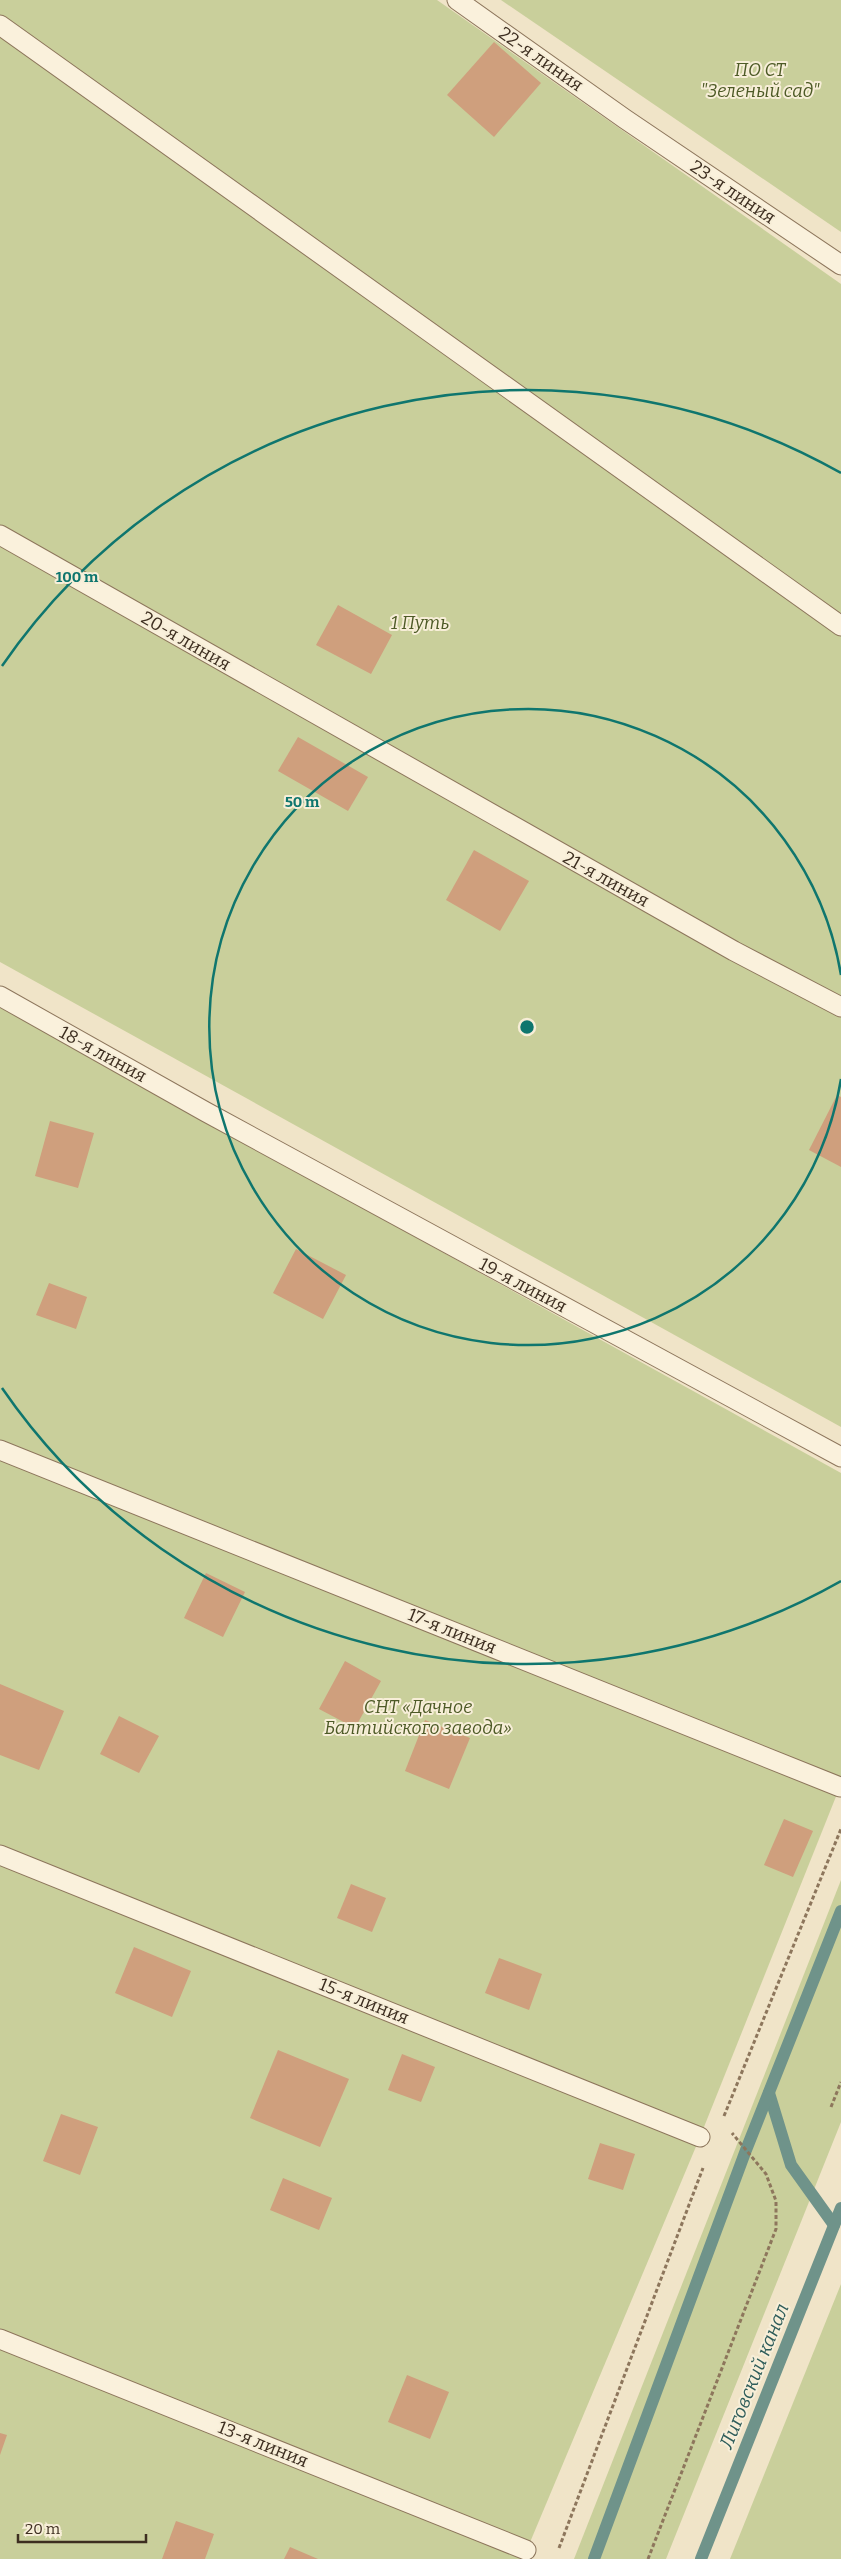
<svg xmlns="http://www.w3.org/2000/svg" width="841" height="2559" font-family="Bitter,serif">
	<rect width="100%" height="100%" fill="#f0e4c8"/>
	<g fill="#c9cf9b">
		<polygon points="0,0 437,0 841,284 841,1427 0,962"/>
		<polygon points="501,0 841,0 841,232"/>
		<polygon points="0,1007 841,1473 841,1784 700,2137 523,2559 0,2559"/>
		<polygon points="841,1880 841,2122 666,2559 574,2559"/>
		<polygon points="841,2284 841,2559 730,2559"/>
	</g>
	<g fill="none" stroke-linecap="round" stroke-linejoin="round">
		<g stroke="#6f938a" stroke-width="12">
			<polyline points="769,2093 791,2165 834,2225"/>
			<polyline points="594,2559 746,2150 841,1911"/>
			<polyline points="701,2559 841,2208"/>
		</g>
	</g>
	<g fill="#cf9f7d">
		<polygon points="494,42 541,83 494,137 447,95"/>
		<polygon points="338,605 392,635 371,674 316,645"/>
		<polygon points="298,737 368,777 348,811 278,771"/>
		<polygon points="474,850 529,881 500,931 446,900"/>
		<polygon points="837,1095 841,1097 841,1167 809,1150"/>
		<polygon points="50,1121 94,1133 78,1188 35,1176"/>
		<polygon points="296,1249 346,1275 323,1319 273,1293"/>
		<polygon points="49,1283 87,1297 76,1329 36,1315"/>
		<polygon points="206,1573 245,1592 223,1637 184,1618"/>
		<polygon points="345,1661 381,1681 355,1728 319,1709"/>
		<polygon points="0,1684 64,1711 39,1770 0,1755"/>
		<polygon points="119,1716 159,1736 139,1773 100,1754"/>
		<polygon points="425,1720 470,1738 449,1789 405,1771"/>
		<polygon points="784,1819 813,1831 793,1877 764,1865"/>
		<polygon points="351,1884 386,1898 372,1932 337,1918"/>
		<polygon points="134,1947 191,1971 172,2017 115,1993"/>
		<polygon points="499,1958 542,1974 529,2010 485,1993"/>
		<polygon points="278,2050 349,2079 320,2147 250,2118"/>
		<polygon points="402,2054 435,2067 421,2102 388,2090"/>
		<polygon points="61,2114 98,2127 80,2175 43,2161"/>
		<polygon points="600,2143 635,2154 623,2190 588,2179"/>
		<polygon points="283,2178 332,2198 319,2230 270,2210"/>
		<polygon points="407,2375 449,2392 430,2439 388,2422"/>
		<polygon points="0,2433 7,2435 0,2455"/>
		<polygon points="176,2521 214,2534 205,2559 162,2559"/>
		<polygon points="290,2547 318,2559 284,2559"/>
	</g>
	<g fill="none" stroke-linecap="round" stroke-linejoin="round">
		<defs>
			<g id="service">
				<polyline points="457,0 625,119 841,265"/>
				<polyline points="0,25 841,626"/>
				<polyline points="0,535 734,951 841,1007"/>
				<polyline points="0,996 206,1112 841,1457"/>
				<polyline points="0,1450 840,1787"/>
				<polyline points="0,1855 700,2137"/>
				<polyline points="0,2339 526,2550"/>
			</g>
		</defs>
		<use href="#service" stroke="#8d765c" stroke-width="21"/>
		<g stroke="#8d765c" stroke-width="3" stroke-dasharray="4 2.5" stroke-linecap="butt">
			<polyline points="831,2107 841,2082"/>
			<polyline points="724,2116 841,1829"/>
			<polyline points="559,2548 703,2168"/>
			<polyline points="648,2559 776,2229 776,2201 766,2174 732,2133"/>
		</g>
		<use href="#service" stroke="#faf1dc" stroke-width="19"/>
	</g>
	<g fill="none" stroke="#0f766e" stroke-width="2.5">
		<path d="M841 1079A318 318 0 1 1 841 975"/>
		<path d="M841 1581A637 637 0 0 1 2 1388M2 666A637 637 0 0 1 841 473"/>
	</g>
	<g text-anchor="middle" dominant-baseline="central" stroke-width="4" stroke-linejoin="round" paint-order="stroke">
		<g font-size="18" fill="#3d2e20" stroke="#f7eed8">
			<text transform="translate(541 59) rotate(35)">22-я линия</text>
			<text transform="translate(733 192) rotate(34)">23-я линия</text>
			<text transform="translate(186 641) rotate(30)">20-я линия</text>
			<text transform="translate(606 879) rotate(29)">21-я линия</text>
			<text transform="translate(103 1054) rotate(29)">18-я линия</text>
			<text transform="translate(523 1285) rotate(28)">19-я линия</text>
			<text transform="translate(452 1631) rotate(22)">17-я линия</text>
			<text transform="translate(364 2001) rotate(22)">15-я линия</text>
			<text transform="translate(263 2444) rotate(22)">13-я линия</text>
		</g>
		<g font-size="18" font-style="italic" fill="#4d5a26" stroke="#f7eed8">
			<text x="760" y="70">ПО СТ<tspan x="760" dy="21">"Зеленый сад"</tspan></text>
			<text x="420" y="623">1 Путь</text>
			<text x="418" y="1707">СНТ «Дачное<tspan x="418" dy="21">Балтийского завода»</tspan></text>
		</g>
		<g font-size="19" font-style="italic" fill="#2f5d5a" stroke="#f7eed8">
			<text transform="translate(754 2376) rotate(-68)">Лиговский канал</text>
		</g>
	</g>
	<circle cx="527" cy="1027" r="8" fill="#0f766e" stroke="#f7eed8" stroke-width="2.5"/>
	<g font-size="15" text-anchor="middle" font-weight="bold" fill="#0f766e" stroke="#f7eed8" stroke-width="4" stroke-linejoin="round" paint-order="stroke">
		<text x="77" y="582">100 m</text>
		<text x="302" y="807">50 m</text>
	</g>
	<path d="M18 2534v8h128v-8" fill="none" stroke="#3d2e20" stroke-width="2.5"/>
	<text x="25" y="2534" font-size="15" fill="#3d2e20" stroke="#f7eed8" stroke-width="4" paint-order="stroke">20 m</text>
</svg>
